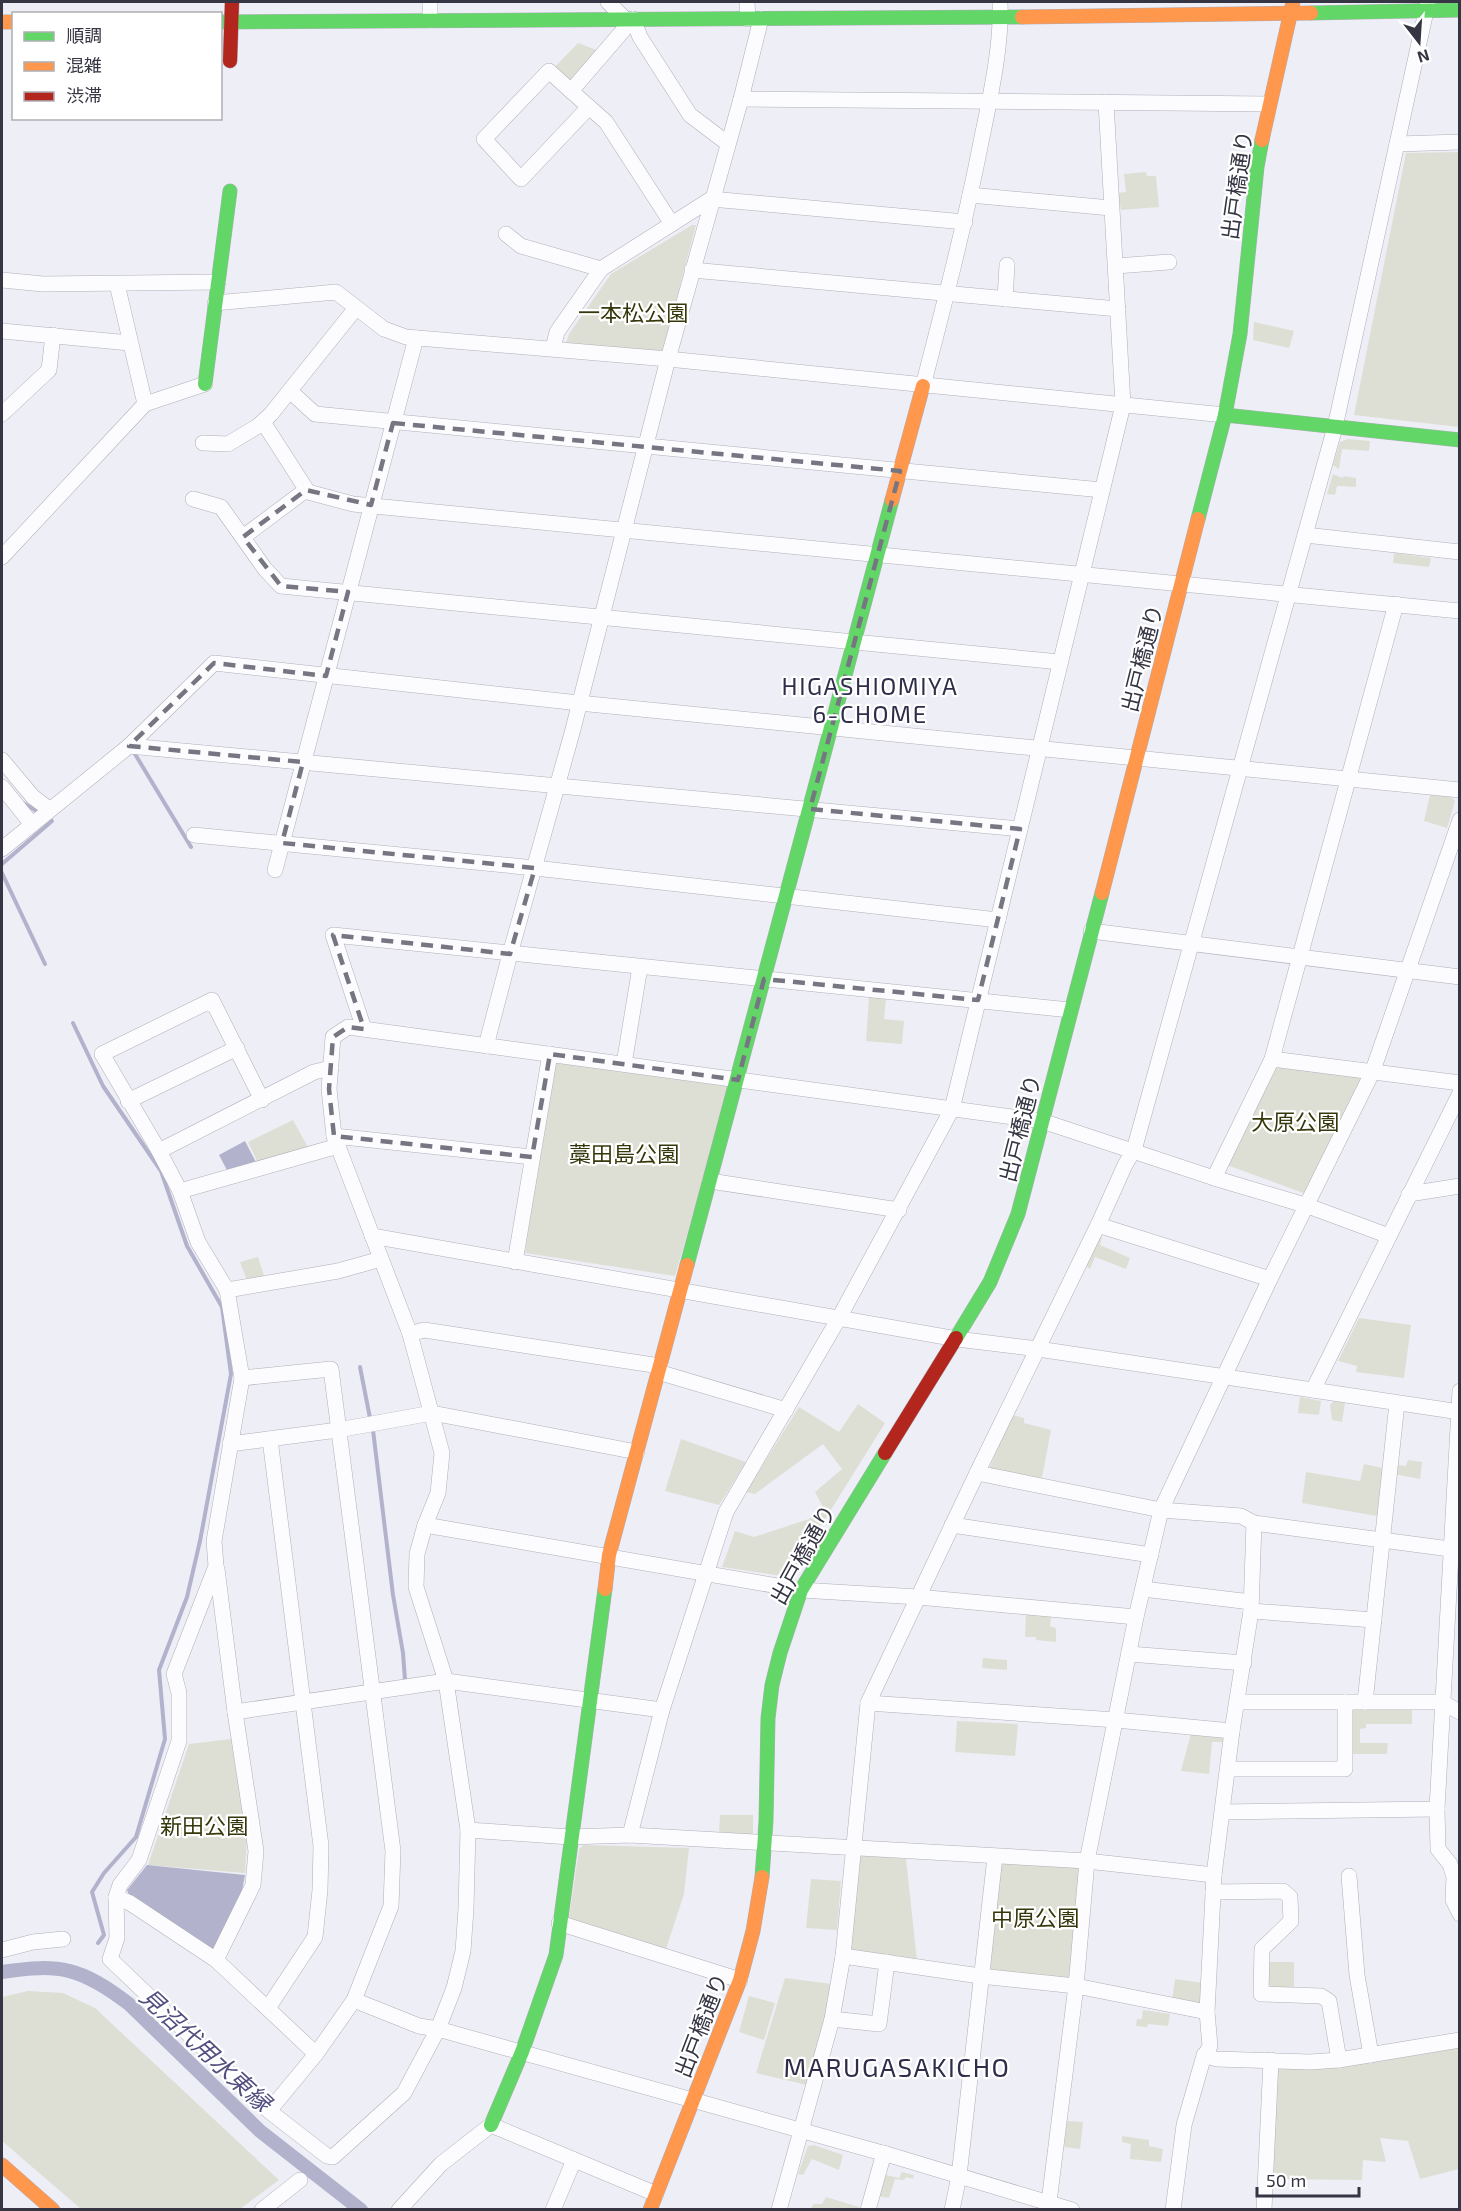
<svg xmlns="http://www.w3.org/2000/svg" width="1461" height="2211" font-family="'Exo 2','Noto Sans JP',sans-serif">
	<rect width="100%" height="100%" fill="#eeeef6"/>
	<g fill="#dedfd4">
		<polygon points="578,43 602,52 573,84 554,68"/>
		<polygon points="1459,152 1459,427 1354,415 1406,153"/>
		<polygon points="1146,172 1147,176 1156,176 1159,207 1121,210 1118,193 1126,192 1124,174"/>
		<polygon points="692,225 696,225 662,354 566,343 569,334 611,274"/>
		<polygon points="1254,322 1294,331 1289,348 1253,340"/>
		<polygon points="1348,439 1370,441 1369,451 1342,449 1339,469 1333,465 1340,442"/>
		<polygon points="1333,474 1342,478 1344,476 1356,478 1356,487 1337,486 1335,495 1327,494"/>
		<polygon points="1394,553 1431,558 1429,567 1393,563"/>
		<polygon points="1430,795 1450,796 1455,801 1447,828 1424,821"/>
		<polygon points="869,997 886,999 884,1019 904,1021 902,1044 866,1041"/>
		<polygon points="554,1056 731,1083 675,1276 525,1253"/>
		<polygon points="1275,1065 1362,1076 1306,1194 1227,1165"/>
		<polygon points="293,1120 310,1151 259,1165 248,1142"/>
		<polygon points="1102,1237 1100,1245 1130,1258 1126,1269 1095,1257 1090,1269 1085,1265 1099,1238"/>
		<polygon points="258,1257 265,1279 248,1283 240,1262"/>
		<polygon points="1359,1318 1411,1325 1404,1378 1356,1372 1357,1366 1338,1361"/>
		<polygon points="1300,1397 1321,1401 1319,1415 1298,1413"/>
		<polygon points="1334,1401 1345,1403 1342,1422 1332,1420 1330,1405"/>
		<polygon points="858,1404 885,1423 789,1577 722,1567 735,1531 754,1537 809,1519 823,1507 815,1492 842,1469 823,1444 755,1494 746,1492 799,1407 839,1432"/>
		<polygon points="1012,1415 1024,1418 1024,1423 1051,1430 1042,1478 989,1469"/>
		<polygon points="681,1439 746,1462 719,1505 665,1491"/>
		<polygon points="1408,1460 1422,1462 1420,1479 1394,1474 1396,1465 1406,1466"/>
		<polygon points="1364,1464 1383,1468 1377,1516 1302,1503 1306,1472 1360,1481"/>
		<polygon points="1026,1613 1051,1616 1050,1626 1056,1628 1056,1642 1036,1640 1036,1637 1025,1637"/>
		<polygon points="983,1658 1007,1660 1007,1670 982,1668"/>
		<polygon points="1351,1707 1412,1708 1412,1724 1366,1724 1366,1728 1360,1729 1360,1743 1388,1743 1387,1754 1352,1754"/>
		<polygon points="957,1721 1018,1724 1015,1756 955,1752"/>
		<polygon points="1191,1733 1220,1735 1223,1739 1223,1742 1212,1742 1209,1774 1181,1771"/>
		<polygon points="231,1739 247,1838 245,1873 148,1865 189,1744"/>
		<polygon points="720,1815 753,1815 753,1835 719,1834"/>
		<polygon points="584,1845 689,1848 684,1894 665,1952 572,1925 569,1918 579,1849"/>
		<polygon points="1002,1854 1081,1862 1069,1979 990,1971"/>
		<polygon points="863,1855 906,1859 917,1961 853,1953 849,1946 857,1860"/>
		<polygon points="811,1879 841,1881 837,1930 806,1928"/>
		<polygon points="1268,1962 1294,1962 1294,1988 1272,1988 1268,1983"/>
		<polygon points="785,1978 832,1984 830,2004 807,2085 756,2073"/>
		<polygon points="1175,1979 1203,1983 1203,2001 1197,2004 1172,2001"/>
		<polygon points="28,1991 63,1993 95,2008 279,2180 240,2209 81,2209 2,2141 2,1997"/>
		<polygon points="749,1996 775,2003 764,2040 739,2032"/>
		<polygon points="1143,2010 1170,2014 1168,2026 1148,2024 1147,2027 1136,2026 1137,2019 1142,2019"/>
		<polygon points="1459,2045 1459,2169 1420,2179 1408,2141 1380,2138 1386,2162 1363,2160 1362,2180 1269,2179 1277,2065"/>
		<polygon points="1067,2121 1083,2122 1080,2149 1064,2147"/>
		<polygon points="1122,2136 1149,2140 1149,2146 1163,2149 1161,2162 1130,2159 1131,2144 1122,2142"/>
		<polygon points="814,2145 843,2155 839,2170 812,2159 803,2175 798,2174 808,2146"/>
		<polygon points="902,2172 914,2175 913,2179 906,2177 904,2180 895,2179 889,2198 877,2196 886,2175 899,2178"/>
		<polygon points="826,2197 859,2207 858,2209 810,2209 814,2204 822,2204"/>
	</g>
	<g fill="#b2b2cc">
		<polygon points="245,1141 258,1166 229,1174 219,1155"/>
		<polygon points="147,1865 245,1875 240,1901 219,1947 211,1951 130,1898 127,1890"/>
	</g>
	<g fill="none" stroke-linecap="round" stroke-linejoin="round">
		<g stroke="#b2b2cc" stroke-width="4">
			<polyline points="135,754 191,847"/>
			<polyline points="23,803 40,813"/>
			<polyline points="2,864 52,821 46,817"/>
			<polyline points="2,873 45,964"/>
			<polyline points="73,1023 103,1086 161,1171 187,1246 222,1307 231,1374 200,1541 187,1597 159,1670 165,1739 136,1837 104,1873 92,1892 104,1935 98,1943"/>
			<polyline points="360,1367 370,1418"/>
			<polyline points="373,1430 393,1595 403,1653 405,1680"/>
		</g>
		<path stroke="#b2b2cc" stroke-width="14" d="M2 1972C60 1963 82 1968 129 2004L260 2131 361 2210"/>
		<defs>
			<g id="street">
				<polyline points="430,2 430,20"/>
				<polyline points="608,2 625,19"/>
				<polyline points="747,2 748,19"/>
				<polyline points="633,19 571,91 606,122 672,224"/>
				<polyline points="633,19 640,37 690,115 727,143"/>
				<polyline points="571,91 549,71 484,139 521,179 589,107"/>
				<polyline points="741,99 1269,104"/>
				<polyline points="1397,144 1460,142"/>
				<polyline points="970,195 1111,208"/>
				<polyline points="506,234 521,246 601,269"/>
				<polyline points="1116,266 1169,262"/>
				<polyline points="692,270 1118,309"/>
				<polyline points="2,280 43,284 218,282"/>
				<polyline points="117,284 145,404"/>
				<polyline points="1005,299 1007,265"/>
				<polyline points="215,303 336,292 384,329 406,337 668,359 1225,415"/>
				<polyline points="2,331 130,343"/>
				<polyline points="553,348 557,332 601,269 711,199 965,222"/>
				<path d="M923 386C944 305 965 224 981 142 990 98 1002 46 1000 2"/>
				<polyline points="290,391 315,414 1102,490"/>
				<polyline points="2,414 49,370 53,335"/>
				<polyline points="263,422 308,492 353,504 1460,611"/>
				<polyline points="203,443 228,444 258,426 271,414 356,308"/>
				<polyline points="193,499 221,507 265,569 281,586 1060,662"/>
				<polyline points="1305,535 1460,552"/>
				<polyline points="243,537 306,490"/>
				<polyline points="2,557 145,404 205,384"/>
				<polyline points="129,746 1020,829"/>
				<polyline points="2,760 33,797 49,809"/>
				<polyline points="2,787 31,823"/>
				<polyline points="194,835 535,868 998,920"/>
				<polyline points="2,849 129,746 214,663 579,703 1460,790"/>
				<polyline points="275,870 416,338"/>
				<polyline points="1091,931 1460,977"/>
				<polyline points="364,1029 333,935 1070,1010"/>
				<polyline points="486,1046 510,954 572,733 668,359 741,99 761,19"/>
				<polyline points="1272,1059 1460,1083"/>
				<polyline points="624,1064 640,967"/>
				<polyline points="262,1100 212,1000 102,1054 159,1151 180,1191 198,1242 227,1290 242,1378 214,1541 216,1566 174,1674 179,1693 179,1741 139,1860 120,1885 116,1897 117,1938 110,1959 269,2111 327,2156 333,2157 404,2093 438,2029 454,1988 463,1951 466,1909 468,1830 446,1681 416,1587 417,1554 425,1525 438,1493 442,1453 410,1334 334,1136 329,1089 333,1037 348,1027 1042,1121 1214,1178 1308,1206 1389,1236"/>
				<polyline points="128,1101 237,1048"/>
				<polyline points="334,1136 532,1157"/>
				<polyline points="159,1151 314,1072 331,1068"/>
				<polyline points="1214,1178 1272,1059 1396,604"/>
				<polyline points="710,1181 899,1210"/>
				<polyline points="180,1191 338,1146"/>
				<polyline points="1409,1194 1460,1186"/>
				<polyline points="1098,1225 1270,1279"/>
				<polyline points="372,1236 957,1339 1038,1349 1460,1412"/>
				<polyline points="515,1262 550,1054"/>
				<polyline points="227,1290 338,1271 381,1259"/>
				<polyline points="410,1334 424,1330 660,1366"/>
				<polyline points="658,1372 786,1410"/>
				<polyline points="242,1378 331,1369 393,1851 391,1906 354,2000 316,2054 269,2111"/>
				<polyline points="1313,1390 1460,1093"/>
				<polyline points="230,1444 338,1430 432,1413 637,1452"/>
				<polyline points="977,1473 1161,1510 1241,1516 1254,1523 1450,1549"/>
				<polyline points="425,1525 801,1590 918,1597 1136,1617"/>
				<polyline points="952,1525 1151,1555"/>
				<polyline points="1143,1589 1251,1602"/>
				<polyline points="1251,1611 1374,1620"/>
				<polyline points="1129,1654 1244,1663"/>
				<polyline points="1237,1702 1441,1702 1460,1712"/>
				<polyline points="1365,1702 1397,1403"/>
				<polyline points="868,1703 1116,1720 1232,1731"/>
				<polyline points="235,1712 446,1681 662,1710"/>
				<polyline points="1228,1769 1345,1769 1345,1702"/>
				<polyline points="1437,1809 1438,1849 1450,1864 1454,1877 1453,1900 1460,1914"/>
				<polyline points="1223,1812 1437,1809 1460,1391"/>
				<polyline points="468,1830 570,1837 630,1835 1087,1861 1214,1875"/>
				<polyline points="630,1835 662,1710 726,1512 839,1318 952,1109 1123,405 1106,102"/>
				<polyline points="1349,1876 1357,1975 1371,2055"/>
				<polyline points="1213,1892 1283,1891 1290,1897 1291,1921 1262,1949 1261,1994 1321,1996 1329,2001 1339,2060"/>
				<polyline points="116,1897 130,1903 216,1960 316,2054"/>
				<polyline points="559,1923 740,1980"/>
				<polyline points="2,1950 33,1942 63,1939"/>
				<polyline points="843,1956 980,1976 1076,1986 1207,2012"/>
				<polyline points="216,1960 253,1885 256,1851 235,1712 217,1569"/>
				<polyline points="354,2000 419,2026 438,2029 893,2156 1072,2210"/>
				<polyline points="268,2008 315,1937 320,1890 321,1846 270,1439"/>
				<polyline points="832,2019 879,2024 887,1962"/>
				<polyline points="1204,2055 1216,2059 1310,2062 1339,2060 1460,2040"/>
				<polyline points="262,2210 300,2180"/>
				<polyline points="399,2210 441,2164 491,2125 656,2194"/>
				<polyline points="553,2210 574,2160"/>
				<polyline points="779,2210 832,2019 843,1956 868,1703 977,1473 1098,1225 1125,1165 1134,1150 1335,427 1428,2"/>
				<polyline points="868,2210 884,2153"/>
				<polyline points="952,2210 959,2176 995,1857"/>
				<polyline points="1048,2210 1076,1986 1087,1861 1136,1617 1161,1510 1270,1279 1372,1073 1460,820"/>
				<polyline points="1173,2210 1184,2125 1203,2059 1210,2046 1207,2012 1214,1875 1232,1731 1251,1611 1254,1523"/>
				<polyline points="1264,2210 1271,2060"/>
			</g>
			<g id="fast">
				<polyline points="1311,13 1460,10"/>
				<polyline points="220,22 1022,17"/>
				<polyline points="205,384 230,191"/>
				<polyline points="1225,415 1460,440"/>
				<polyline points="1198,519 1225,415 1240,334 1257,167 1262,140"/>
				<polyline points="687,1265 892,500"/>
				<polyline points="956,1338 990,1282 1018,1214 1102,893"/>
				<polyline points="762,1877 766,1821 768,1718 772,1685 780,1653 801,1590 885,1453"/>
				<polyline points="491,2125 522,2052 556,1955 605,1589"/>
			</g>
			<g id="slow">
				<polyline points="1022,17 1311,13"/>
				<polyline points="2,22 14,22"/>
				<polyline points="1262,140 1293,2"/>
				<polyline points="892,500 923,386"/>
				<polyline points="1102,893 1198,519"/>
				<polyline points="605,1589 609,1555 687,1265"/>
				<polyline points="2,2165 53,2210"/>
				<polyline points="650,2210 740,1980 753,1931 762,1877"/>
			</g>
			<g id="jam">
				<polyline points="230,61 232,2"/>
				<polyline points="885,1453 956,1338"/>
			</g>
		</defs>
		<use href="#street" stroke="#b0afba" stroke-width="16"/>
		<use href="#fast" stroke="#b0afba" stroke-width="15"/>
		<use href="#slow" stroke="#b0afba" stroke-width="15"/>
		<use href="#jam" stroke="#b0afba" stroke-width="15"/>
		<use href="#street" stroke="#fcfcfe" stroke-width="15"/>
		<use href="#fast" stroke="#63d668" stroke-width="14"/>
		<use href="#slow" stroke="#ff974d" stroke-width="14"/>
		<use href="#jam" stroke="#b3261e" stroke-width="14"/>
	</g>
	<path fill="none" stroke="#767682" stroke-width="4.5" stroke-dasharray="12 8" stroke-linejoin="round" d="M393 423 900 471 810 809 1020 829 978 1000 764 979 738 1080 550 1054 532 1157 334 1136 329 1089 333 1037 348 1027 364 1029 333 935 510 954 535 868 282 843 303 762 129 746 214 663 326 676 348 592 281 586 243 537 306 490 371 505Z"/>
	<g text-anchor="middle" dominant-baseline="central" stroke-width="4.5" stroke-linejoin="round" paint-order="stroke">
		<g font-size="22" fill="#353543" stroke="#fff">
			<text transform="translate(1236 185) rotate(-82)">出戸橋通り</text>
			<text transform="translate(1141 658) rotate(-76)">出戸橋通り</text>
			<text transform="translate(1019 1128) rotate(-76)">出戸橋通り</text>
			<text transform="translate(802 1554) rotate(-61)">出戸橋通り</text>
			<text transform="translate(700 2025) rotate(-69)">出戸橋通り</text>
		</g>
		<g font-size="22" fill="#36380c" stroke="#fff">
			<text x="633" y="312">一本松公園</text>
			<text x="1295" y="1121">大原公園</text>
			<text x="624" y="1153">藁田島公園</text>
			<text x="204" y="1825">新田公園</text>
			<text x="1035" y="1917">中原公園</text>
		</g>
		<g font-size="24" letter-spacing="1.5" fill="#2f2d49" stroke="#fff">
			<text x="870" y="685">HIGASHIOMIYA<tspan x="870" dy="28">6-CHOME</tspan></text>
		</g>
		<g font-size="24" font-style="italic" fill="#524f80" stroke="#fff">
			<text transform="translate(206 2049) rotate(43)">見沼代用水東縁</text>
		</g>
		<g font-size="26" letter-spacing="1.5" fill="#2f2d49" stroke="#fff">
			<text x="897" y="2066">MARUGASAKICHO</text>
		</g>
	</g>
	<rect width="1461" height="2211" fill="none" stroke="#353543" stroke-width="6"/>
	<rect x="12" y="12" width="210" height="108" fill="#ffffff" stroke="#aeaeb4" stroke-width="1.5"/>
	<rect x="24" y="32" width="30" height="9" fill="#63d668" stroke="#aeaeb4" stroke-width="1.5"/>
	<text x="66" y="42" font-size="18" fill="#353543">順調</text>
	<rect x="24" y="62" width="30" height="9" fill="#ff974d" stroke="#aeaeb4" stroke-width="1.5"/>
	<text x="66" y="72" font-size="18" fill="#353543">混雑</text>
	<rect x="24" y="92" width="30" height="9" fill="#b3261e" stroke="#aeaeb4" stroke-width="1.5"/>
	<text x="66" y="102" font-size="18" fill="#353543">渋滞</text>
	<g transform="translate(1419 42) rotate(163)" stroke="#ffffff" stroke-width="4.5" paint-order="stroke">
	<path d="M0-4.5L10 22L0 15L-10 22Z" fill="#353543"/>
	<text y="-9" font-size="16" font-weight="bold" text-anchor="middle" fill="#353543">N</text>
	</g>
	<path d="M1257 2187v9h102v-9" fill="none" stroke="#353543" stroke-width="3"/>
	<text x="1266" y="2187" font-size="18" fill="#353543" stroke="#ffffff" stroke-width="4.5" paint-order="stroke">50 m</text>
</svg>
